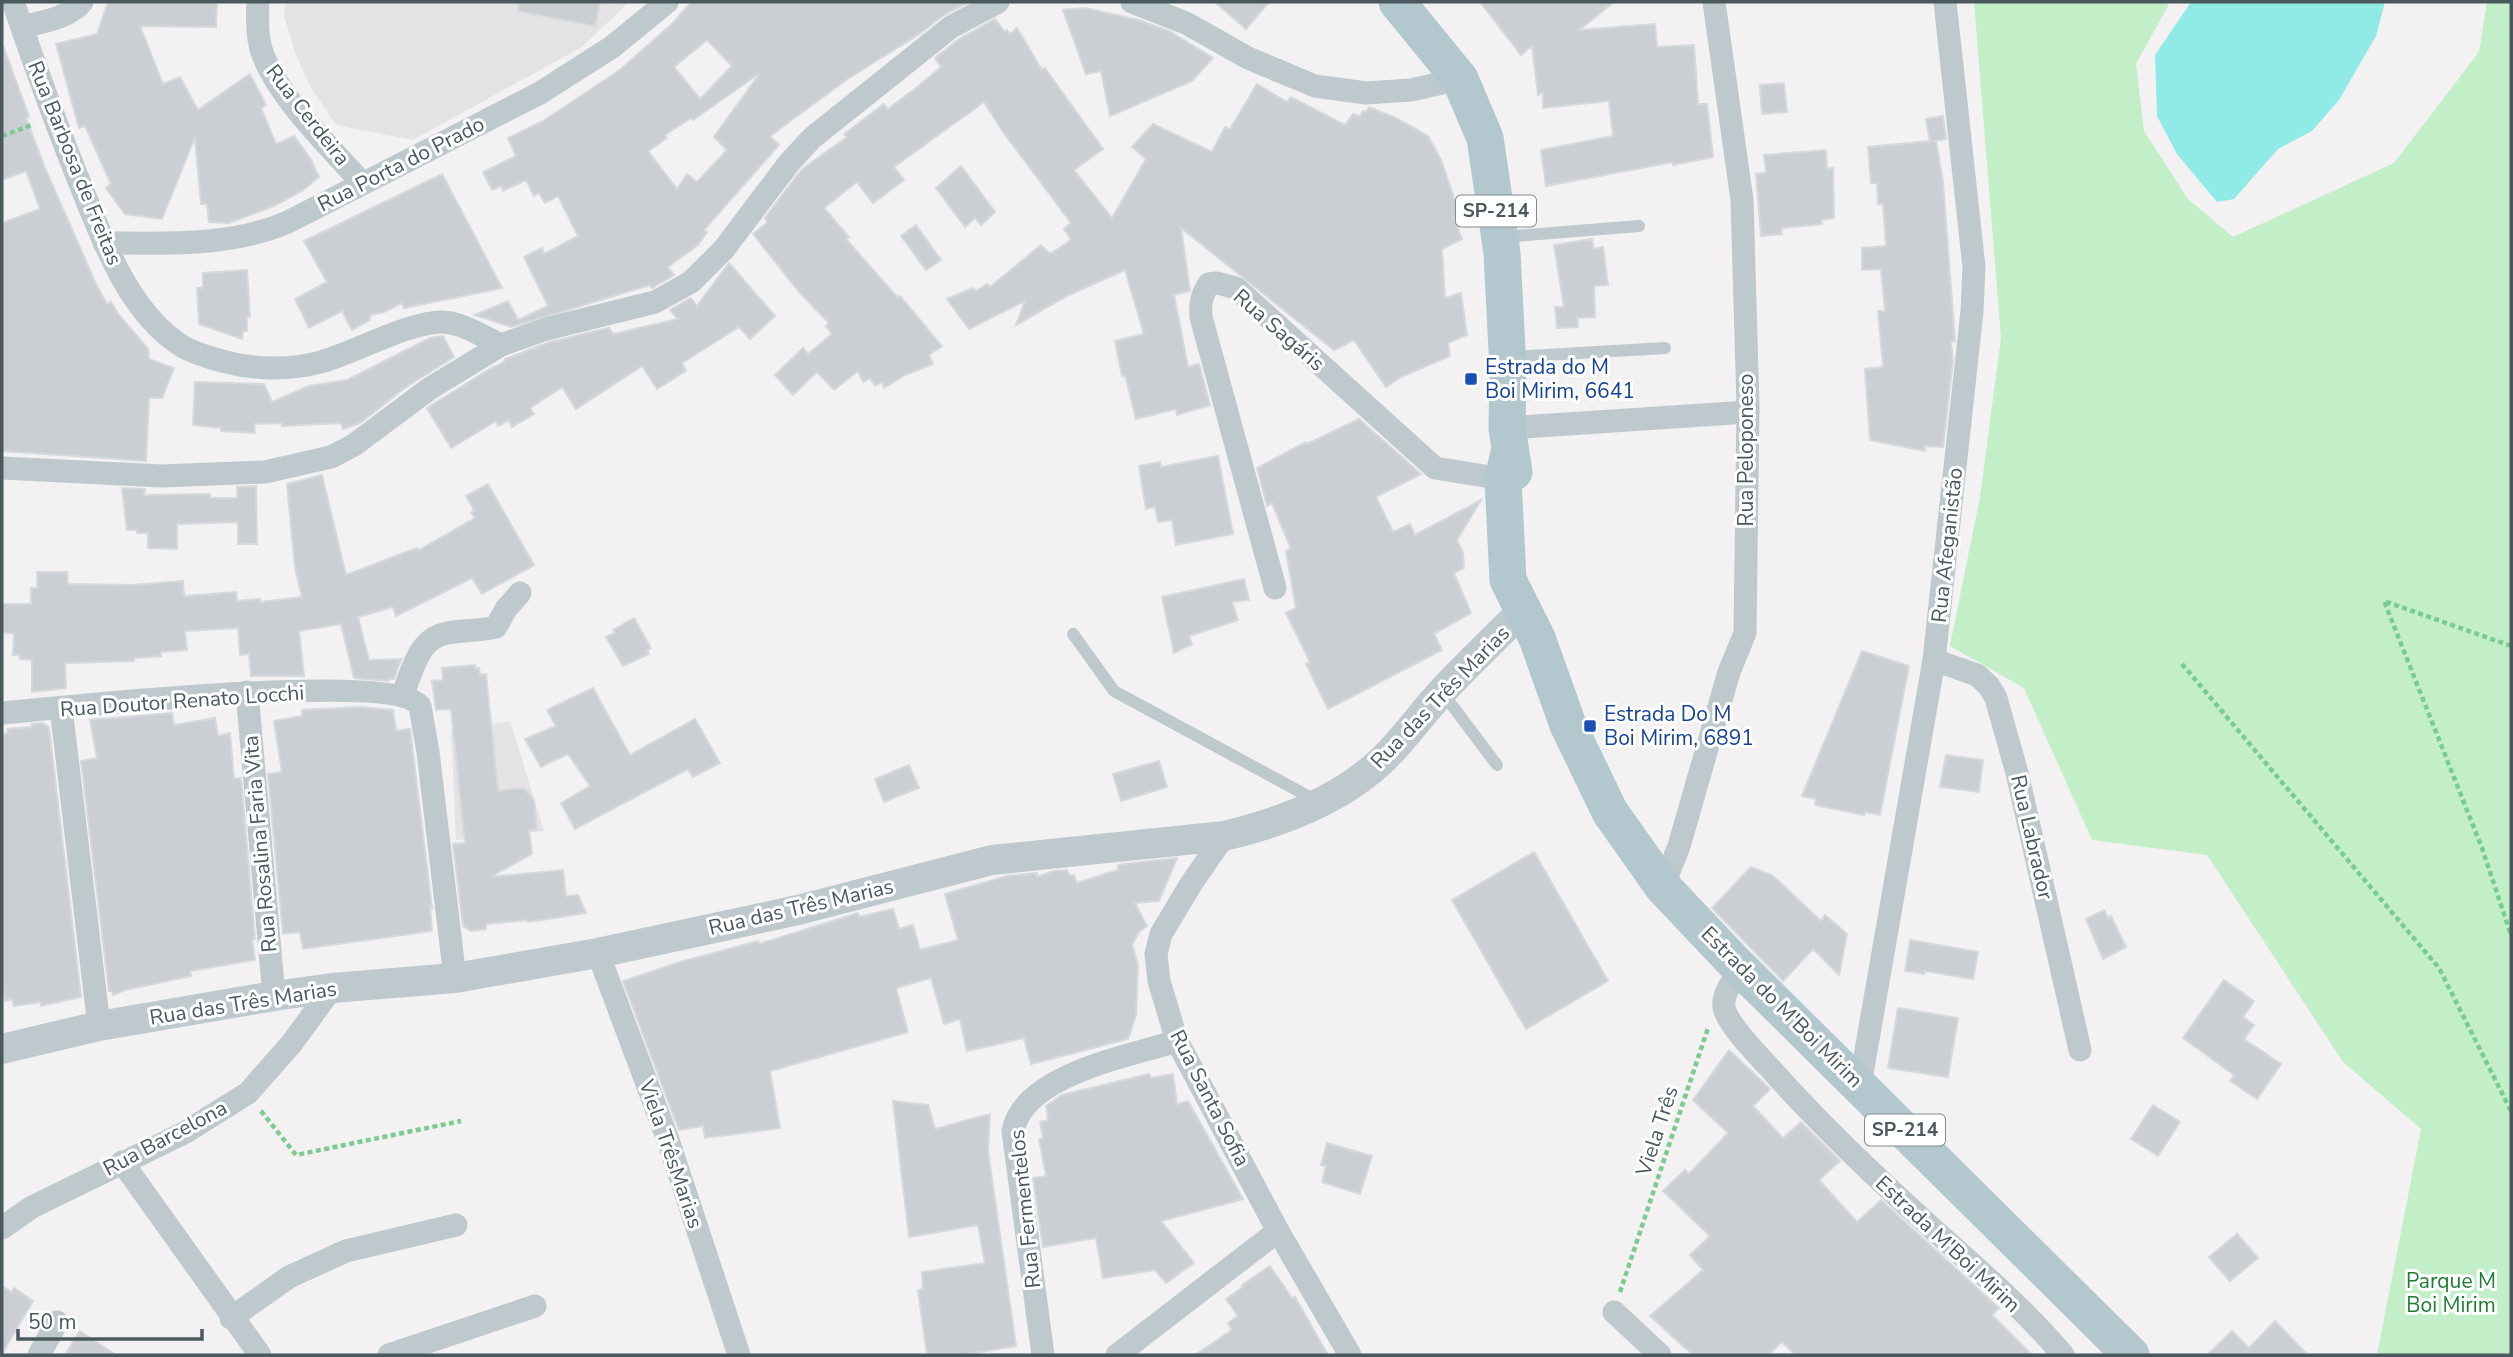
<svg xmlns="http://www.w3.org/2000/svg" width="2513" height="1357" font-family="'Nunito Sans',sans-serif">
	<rect width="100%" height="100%" fill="#f3f1f1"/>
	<g fill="#e4e2e3">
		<polygon points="285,2 629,2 582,47 413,140 336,125 310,86 296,55 284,16"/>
		<polygon points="510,721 544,831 456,840 451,730"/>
	</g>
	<polygon fill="#c2eec8" points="1974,2 2170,2 2136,64 2144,131 2188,199 2233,237 2394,163 2479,52 2487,2 2511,2 2511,1355 2377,1355 2421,1129 2343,1062 2207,855 2092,840 2024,688 1950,646 1980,497 2001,338"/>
	<polygon fill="#90eae6" points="2191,2 2385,2 2376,36 2339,100 2312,131 2278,149 2234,199 2217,202 2177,154 2157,116 2155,55"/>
	<g fill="#cbcfd3" stroke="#d5d9dc" stroke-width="2" fill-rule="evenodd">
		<polygon points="108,2 217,2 216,27 140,26 163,84 180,77 198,110 250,74 266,105 261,108 276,144 294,136 310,158 319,177 302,191 274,206 229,223 209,222 207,204 201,204 195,137 162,219 125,214 106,188 111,184 85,126 79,128 56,44 97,34"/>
		<polygon points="519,2 600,2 595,26 518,11"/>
		<path d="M691 2H969L944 15 918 35 849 78 770 136 779 145 704 230 707 232 698 245 668 267 674 275 652 288 650 285 511 327 475 315 508 301 518 320 548 306 524 257 542 248 544 254 578 236 558 196 545 203 539 193 534 196 526 180 503 191 501 186 492 190 483 172 516 156 508 138 543 121 621 69 673 23ZM707 40 732 66 700 99 674 67ZM760 73 714 137 727 150 697 182 687 174 677 189 648 151 667 138 665 135 691 118 693 120Z"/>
		<polygon points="1215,2 1269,2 1246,29"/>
		<polygon points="1480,2 1614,2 1579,30 1655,24 1657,47 1694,45 1698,104 1707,104 1713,157 1673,165 1673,162 1546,186 1541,150 1613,136 1609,101 1543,108 1543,93 1538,95 1532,46 1521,55"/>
		<polygon points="1085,8 1139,20 1171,32 1213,58 1192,81 1110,116 1101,71 1086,74 1063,10"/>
		<polygon points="995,19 1005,32 1007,30 1010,34 1017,28 1042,70 1045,68 1103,149 1074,170 1112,218 1146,159 1132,147 1153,124 1212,152 1225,127 1230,129 1257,84 1287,102 1291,97 1345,125 1353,114 1360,116 1363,111 1366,112 1369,107 1396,118 1428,136 1441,160 1460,215 1454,218 1462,239 1442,249 1445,298 1461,293 1467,335 1448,343 1450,356 1401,377 1386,387 1354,340 1334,350 1181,228 1190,291 1174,295 1188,367 1199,364 1210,405 1177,415 1176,409 1136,419 1125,375 1122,376 1115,341 1144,334 1125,270 1069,295 1016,325 1025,301 969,329 947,299 973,288 976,291 987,284 990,287 1041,245 1050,254 1071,240 1064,229 1071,223 1003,132 984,102 894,167 904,180 873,203 857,182 824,208 849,237 846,239 898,298 900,296 942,346 929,355 933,364 905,375 884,388 882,382 875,386 870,378 863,382 858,371 834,390 817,372 793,395 775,375 803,348 808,354 832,334 826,326 829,323 800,293 753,234 767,223 765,218 801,170 847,137 844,134 884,104 888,109 921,84 941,67 935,58 959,39"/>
		<polygon points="2,48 4,48 29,117 26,118 45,168 96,284 107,304 111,302 119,315 148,349 149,359 174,368 162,398 149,398 146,461 2,451 2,223 40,209 26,171 2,180"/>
		<polygon points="1784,83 1787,112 1762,114 1760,85"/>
		<polygon points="1943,116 1946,139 1933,141 1936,141 1943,182 1955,341 1951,342 1953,360 1943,447 1925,446 1925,451 1870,440 1865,369 1883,367 1878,311 1885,311 1881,269 1862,270 1862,248 1886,246 1883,204 1878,204 1877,183 1871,183 1868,147 1930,141 1926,119"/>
		<polygon points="1826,150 1827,169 1833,168 1834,218 1821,220 1822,224 1781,228 1782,234 1761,236 1756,174 1766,173 1764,155"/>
		<polygon points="961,166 995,212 981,225 975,218 965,227 936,188"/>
		<polygon points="442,174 502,288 404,308 402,303 384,312 370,315 370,320 352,330 342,311 309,328 295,299 327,282 304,241"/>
		<polygon points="916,225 941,260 926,270 901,236"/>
		<polygon points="1592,239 1594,249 1603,247 1608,285 1594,286 1595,317 1577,318 1578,327 1557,328 1555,307 1564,307 1554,245"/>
		<polygon points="729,263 775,316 750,339 739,327 682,363 686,371 657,389 642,366 576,409 562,387 530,408 534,414 512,427 509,420 498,426 496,421 451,448 427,408 488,370 504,362 505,359 550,342 609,328 613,334 678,319 670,310 691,298 697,306"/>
		<polygon points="247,270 250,317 247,317 247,331 243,331 242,339 199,324 197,288 203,288 203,273"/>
		<polygon points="443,336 454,357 406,387 360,423 343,429 341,423 282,426 282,423 254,424 255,433 221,431 221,428 193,425 195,382 264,384 272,402 309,386 347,380 430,338"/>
		<polygon points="1359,419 1421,474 1376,497 1393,532 1410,524 1415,535 1481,500 1457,540 1463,553 1464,568 1454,573 1471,613 1434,634 1442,650 1328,709 1306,664 1310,662 1286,613 1296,608 1286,551 1291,549 1272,503 1267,506 1257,468 1306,442 1307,444"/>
		<polygon points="1218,456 1233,534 1176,545 1172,520 1158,522 1155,507 1146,509 1139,466 1160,462 1161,467"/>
		<polygon points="322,475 346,575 417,548 419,550 475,518 471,512 474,510 466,496 488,484 534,565 482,594 472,578 396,616 393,607 358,617 369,660 401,659 394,679 388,679 388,681 354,678 341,624 299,631 304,676 251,676 249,654 240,655 238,628 185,631 187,650 161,652 161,656 134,658 134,661 65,663 66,688 32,692 32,660 20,659 20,655 13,655 14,633 2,633 2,604 31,604 31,588 37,588 37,572 67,572 68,584 131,585 183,581 184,596 236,592 237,601 260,599 260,602 302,597 295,568 287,484"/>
		<polygon points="256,486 257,544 238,544 238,522 177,524 177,549 148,548 148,533 137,533 137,530 127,530 122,488 145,489 144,495 210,494 210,498 237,498 237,487"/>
		<polygon points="1244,579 1249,600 1232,602 1238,620 1189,636 1192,644 1174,653 1162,597"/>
		<polygon points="634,618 651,648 647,650 649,654 623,666 606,637 615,633 613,630"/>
		<polygon points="1862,651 1909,666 1880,815 1865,812 1864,815 1815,805 1816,799 1802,796"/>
		<polygon points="475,665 475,668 479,668 480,675 486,674 498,791 524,788 534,800 537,830 529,830 532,854 490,877 563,870 566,896 578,895 586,913 528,922 528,920 486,924 486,929 471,931 463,926 453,844 465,843 451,709 436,710 432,681 443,680 442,668"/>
		<polygon points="593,688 630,755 695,719 720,763 693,777 688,769 575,829 561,803 590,786 568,754 541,767 525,739 556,726 547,710"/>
		<polygon points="360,707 393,710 396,731 410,729 432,908 430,906 432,931 303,949 300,932 283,934 268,774 282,772 274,721 302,716 302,710"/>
		<polygon points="172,713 174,725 215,718 218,736 230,733 234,779 241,778 255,939 252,940 255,960 190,971 191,976 125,990 113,995 112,991 109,991 81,761 97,758 90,720"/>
		<polygon points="43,723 49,728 81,997 41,1006 41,1002 14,1006 12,999 5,1001 2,983 2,734 8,733 7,729 32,727 32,724"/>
		<polygon points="1946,755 1983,760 1979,792 1940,787"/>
		<polygon points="1159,761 1167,787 1121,801 1113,774"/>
		<polygon points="909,765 919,788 884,802 875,779"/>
		<polygon points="1534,852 1608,981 1526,1029 1452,900"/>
		<polygon points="1177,858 1159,901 1135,903 1147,926 1140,931 1132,944 1138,965 1136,1015 1128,1039 1031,1064 1024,1038 967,1051 960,1019 944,1024 931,978 896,988 908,1032 770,1071 780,1128 705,1138 703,1126 679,1130 623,981 677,963 758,941 759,944 858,913 859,917 893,909 899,929 913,925 920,950 958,940 945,894 1007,876 1037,873 1037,877 1053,871 1067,870 1070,876 1074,875 1077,883 1118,870 1118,865"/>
		<polygon points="1751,867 1772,875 1821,921 1825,915 1847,934 1839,975 1813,949 1783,981 1712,908"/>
		<polygon points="2104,910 2108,918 2111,916 2126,947 2103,959 2086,919"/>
		<polygon points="1910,940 1978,952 1973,979 1925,971 1924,974 1905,971"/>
		<polygon points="2224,980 2254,1001 2243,1017 2254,1025 2244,1039 2281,1064 2257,1099 2230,1081 2234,1075 2183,1038"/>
		<polygon points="1898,1008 1958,1018 1948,1077 1888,1068"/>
		<polygon points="1729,1050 1770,1089 1753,1106 1783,1138 1801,1122 1840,1161 1819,1180 1857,1222 1881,1200 1999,1308 1992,1315 2032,1355 1795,1355 1782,1342 1768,1355 1693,1355 1650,1316 1703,1270 1690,1255 1710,1236 1663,1191 1685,1170 1689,1174 1728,1133 1693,1100"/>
		<polygon points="1149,1074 1151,1078 1173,1074 1177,1104 1188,1101 1243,1199 1161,1221 1194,1263 1166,1283 1155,1270 1103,1278 1096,1238 1043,1247 1033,1178 1046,1176 1039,1139 1043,1138 1040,1122 1048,1120 1046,1106 1062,1095"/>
		<polygon points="893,1101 928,1105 935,1129 990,1114 988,1151 1016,1346 963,1355 927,1355 918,1290 923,1289 922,1272 985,1263 978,1225 909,1237"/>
		<polygon points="2153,1105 2180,1122 2158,1156 2131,1139"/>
		<polygon points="1327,1143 1372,1156 1360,1194 1322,1182 1326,1166 1321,1165"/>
		<polygon points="2237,1234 2258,1258 2230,1281 2209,1257"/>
		<polygon points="1270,1266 1292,1298 1295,1297 1328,1355 1195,1355 1232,1330 1228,1323 1238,1316 1226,1299 1243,1287 1242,1285"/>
		<polygon points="2,1286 12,1292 14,1288 33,1301 2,1354"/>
		<polygon points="2275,1321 2308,1355 2207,1355 2232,1331 2249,1348"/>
		<polygon points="80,1331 116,1355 65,1355"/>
	</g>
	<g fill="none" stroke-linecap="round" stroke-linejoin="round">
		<g stroke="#7acb8f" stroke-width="4.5" stroke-dasharray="5 3.5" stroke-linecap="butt">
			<polyline points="2,136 34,124"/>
			<polyline points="2511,646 2384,601 2482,848 2511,935"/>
			<polyline points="2182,664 2439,968 2511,1111"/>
			<polyline points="261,1111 296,1155 461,1121"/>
			<polyline points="1620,1292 1708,1028"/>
		</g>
		<g stroke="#bdc9cd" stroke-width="12">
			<polyline points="1503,237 1639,226"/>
			<polyline points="1511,357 1665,348"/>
			<polyline points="1073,634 1114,691 1317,801"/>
			<polyline points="1442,692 1497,765"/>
		</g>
		<g stroke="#bdc9cd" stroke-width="23">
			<path d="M13 2C33 60 54 119 77 176 100 233 127 312 182 346 195 354 212 358 226 362 256 370 291 370 321 362 356 352 409 322 442 322 461 322 484 337 501 345"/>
			<path d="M258 2C257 18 257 40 263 55 280 99 330 147 362 183"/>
			<polyline points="1132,2 1186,23 1248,58 1315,86 1366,93 1411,90 1460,79"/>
			<path d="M22 27C41 22 69 18 82 2"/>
			<path d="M104 243C166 243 230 247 288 222L540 93 612 47 667 2"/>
			<polyline points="1507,428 1748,412"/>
			<polyline points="2,468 162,476 265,472 331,457 354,445 429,389 501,345 546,329 655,302 691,282 724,249 789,163 812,138 951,27 998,2"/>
			<path d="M1275 588 1201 317C1200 304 1201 296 1209 284L1217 283 1236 288 1435 468 1503 479"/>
			<polyline points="1934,660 1977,675 1989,686 1996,698 2017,773 2080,1050"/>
			<polyline points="247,692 274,996"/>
			<path d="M402 696C411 676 416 644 440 635 457 629 478 632 496 627L506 609 520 593"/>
			<polyline points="61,708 99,1026"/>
			<path d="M2 713C60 708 393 671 420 706L428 752 455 978"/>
			<polyline points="1224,836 1191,884 1161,934 1156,954 1159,981 1177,1041 1278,1231 1350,1355"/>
			<polyline points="1663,887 1679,846 1729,672 1745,633 1748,406 1742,200 1714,2"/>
			<polyline points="598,953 668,1140 739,1355"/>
			<path d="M1741 969C1734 980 1722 993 1724 1007 1727 1024 1756 1053 1768 1066 1816 1120 1868 1170 1922 1219 1970 1263 2021 1305 2063 1355"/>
			<polyline points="1860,1085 1934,660 1972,311 1974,267 1945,2"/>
			<polyline points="122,1162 260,1355"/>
			<polyline points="2,1228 32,1207 184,1133 248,1093 292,1043 332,988"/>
			<polyline points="1614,1312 1660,1355"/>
			<polyline points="231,1318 289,1277 346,1251 456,1225"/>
			<polyline points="39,1355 57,1322"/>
			<polyline points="389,1355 535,1306"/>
			<path d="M1043 1355 1013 1131C1024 1074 1130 1056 1177 1041"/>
			<polyline points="1117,1355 1278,1231"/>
		</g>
		<path stroke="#bdc9cd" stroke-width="30" d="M2 1049 99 1026 274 996 332 988 455 978 598 953 798 910 992 860 1224 836C1275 824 1330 804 1371 770 1397 749 1417 719 1440 694 1466 665 1496 638 1523 610"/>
		<g stroke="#b2c7ce" stroke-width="37">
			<polyline points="1397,2 1460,79 1485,138 1502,253 1508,369 1507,428 1514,472"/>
			<polyline points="1510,448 1503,479 1508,580 1537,638 1568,725 1610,812 1663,887 1734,962 2131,1355"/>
		</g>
	</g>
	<g fill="#1a4fb4" stroke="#fff" stroke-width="2.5">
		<rect x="1464" y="372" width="14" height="14" rx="3.5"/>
		<rect x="1583" y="719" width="14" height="14" rx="3.5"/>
	</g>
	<g text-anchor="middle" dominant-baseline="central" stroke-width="6" stroke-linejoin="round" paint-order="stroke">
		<g fill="#fff" stroke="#808b8e" stroke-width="2">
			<rect x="1456" y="195.5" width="80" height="31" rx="5"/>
			<rect x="1865" y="1114.5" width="80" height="31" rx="5"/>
		</g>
		<g font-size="19" font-weight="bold" fill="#49595e">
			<text x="1496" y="211">SP-214</text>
			<text x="1905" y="1130">SP-214</text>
		</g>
		<g font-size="21" fill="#49595e" stroke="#fff">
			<text transform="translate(308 115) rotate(52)">Rua Cerdeira</text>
			<text transform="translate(75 163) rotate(68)">Rua Barbosa de Freitas</text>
			<text transform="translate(401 164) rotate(-27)">Rua Porta do Prado</text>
			<text transform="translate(1279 330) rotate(41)">Rua Sagáris</text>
			<text transform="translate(1746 450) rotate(-90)">Rua Peloponeso</text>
			<text transform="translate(1947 545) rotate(-84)">Rua Afeganistão</text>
			<text transform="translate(1440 697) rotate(-46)">Rua das Três Marias</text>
			<text transform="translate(182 701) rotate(-4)">Rua Doutor Renato Locchi</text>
			<text transform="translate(2032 837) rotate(77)">Rua Labrador</text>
			<text transform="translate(260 844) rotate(-95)">Rua Rosalina Faria Vita</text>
			<text transform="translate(801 907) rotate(-13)">Rua das Três Marias</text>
			<text transform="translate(243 1003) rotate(-9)">Rua das Três Marias</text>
			<text transform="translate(1782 1007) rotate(45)">Estrada do M'Boi Mirim</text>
			<text transform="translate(1210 1098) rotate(63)">Rua Santa Sofia</text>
			<text transform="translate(1657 1131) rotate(-72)">Viela Três</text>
			<text transform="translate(165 1138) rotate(-28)">Rua Barcelona</text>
			<text transform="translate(671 1154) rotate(71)">Viela TrêsMarias</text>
			<text transform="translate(1025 1209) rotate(-96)">Rua Fermentelos</text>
			<text transform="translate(1948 1244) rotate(43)">Estrada M'Boi Mirim</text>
		</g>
		<g font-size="21" fill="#164399" stroke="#fff" text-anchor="start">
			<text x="1485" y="367">Estrada do M<tspan x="1485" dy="24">Boi Mirim, 6641</tspan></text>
			<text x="1604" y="714">Estrada Do M<tspan x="1604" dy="24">Boi Mirim, 6891</tspan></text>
		</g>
		<g font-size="21" fill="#1b7e33" stroke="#fff">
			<text x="2451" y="1281">Parque M<tspan x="2451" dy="24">Boi Mirim</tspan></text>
		</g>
	</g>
	<rect width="2513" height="1357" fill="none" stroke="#49595e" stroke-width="7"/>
	<path d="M18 1329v10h184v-10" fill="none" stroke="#49595e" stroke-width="3.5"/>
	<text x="28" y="1329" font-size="21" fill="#49595e" stroke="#ffffff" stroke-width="5" paint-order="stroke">50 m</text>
</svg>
